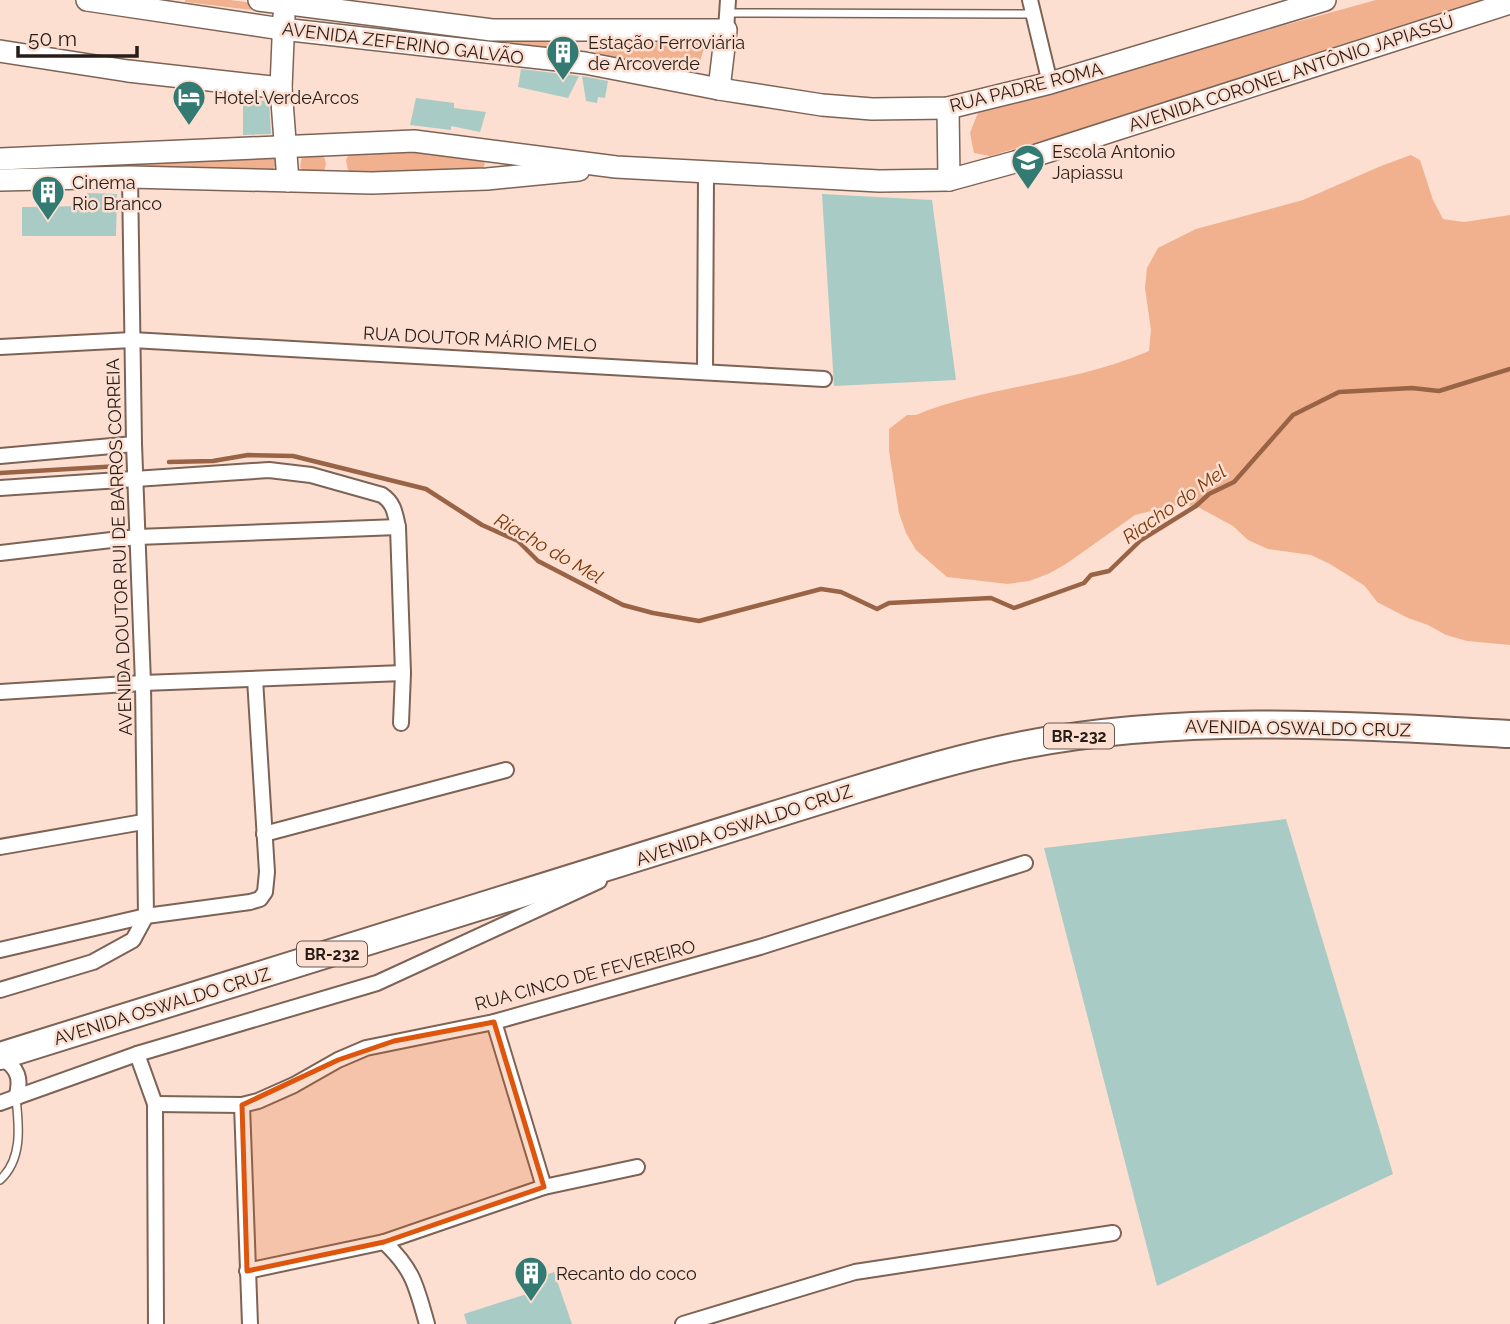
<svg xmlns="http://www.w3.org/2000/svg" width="1510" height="1324" font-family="Raleway,sans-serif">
	<rect width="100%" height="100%" fill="#fcdfd0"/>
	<g fill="#f1b18f">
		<polygon points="185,0 230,0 277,6 276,13 185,2"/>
		<polygon points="1376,0 1496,0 1303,57 1225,87 990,156 974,153 970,133 979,110"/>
		<polygon points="399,26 572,34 571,56 397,31"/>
		<polygon points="696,36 706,42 697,71 685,72 596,57 594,39"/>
		<polygon points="359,147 478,153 485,161 483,172 356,178 348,170 346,160 350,152"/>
		<polygon points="273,153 279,162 273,169 0,178 0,164"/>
		<path d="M321 153C328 162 327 167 320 176L305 174 300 167 302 156Z"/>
		<path d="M1411 155 1420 160 1433 200 1443 219 1464 222 1510 215V645L1467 641 1446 635 1428 625 1408 618 1377 602 1365 586 1330 564 1311 555 1268 549 1248 540 1233 526 1196 506 1176 505 1135 515 1066 564 1048 574 1029 581 1008 584 947 577 916 550 906 533 899 513 889 451V429L907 415H916C992 384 1075 384 1149 351L1151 330 1145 288 1147 268 1158 248 1196 229 1303 200 1381 166Z"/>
	</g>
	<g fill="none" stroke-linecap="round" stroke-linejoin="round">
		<g stroke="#996346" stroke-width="4.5">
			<polyline points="169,462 213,461 248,455 293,456 426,489 482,525 518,541 538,561 623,605 653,613 699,621 821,589 841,592 877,609 889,603 991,598 1014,608 1084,583 1091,575 1109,571 1141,540 1196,506 1209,494 1234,482 1293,415 1339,392 1412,388 1439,391 1510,369"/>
			<polyline points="0,473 120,466"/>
		</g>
	</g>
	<g fill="#a8cbc6">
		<polygon points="521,69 579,76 568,98 518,87"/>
		<polygon points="582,76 608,81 605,98 598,97 597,103 586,101"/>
		<polygon points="416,98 454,103 454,108 486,112 480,132 451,126 451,130 410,125"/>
		<polygon points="243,100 269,101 271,134 243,135"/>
		<polygon points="87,193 117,194 116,236 22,236 22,207 86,206"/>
		<polygon points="822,194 932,200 956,380 834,386"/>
		<polygon points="1286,819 1393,1174 1157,1286 1044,848"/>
		<polygon points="554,1272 572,1324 467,1324 464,1314 533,1292 530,1280"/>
	</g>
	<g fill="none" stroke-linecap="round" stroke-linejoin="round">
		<defs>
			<g id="lane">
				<polyline points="728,13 1033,14"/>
				<path d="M0 1180C23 1159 19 1126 16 1098"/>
			</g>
			<g id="street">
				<polyline points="1030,0 1050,83"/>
				<polyline points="726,30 728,0"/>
				<polyline points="0,347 132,340 824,379"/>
				<polyline points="705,371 706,173"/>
				<polyline points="0,456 134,444"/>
				<path d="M0 488 269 470 311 475 382 495C394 503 395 513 398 527L403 673 401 723"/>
				<polyline points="0,553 137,537 398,527"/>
				<polyline points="0,692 143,683 403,673"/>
				<polyline points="264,834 506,770"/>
				<polyline points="0,847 143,822"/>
				<polyline points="0,950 146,916 250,902 260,899 265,892 267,872 255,679"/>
				<polyline points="0,990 93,962 133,940 146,916 143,683 134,444 130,177"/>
				<polyline points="494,1022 544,1187"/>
				<polyline points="137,1054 155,1104 156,1324"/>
				<path d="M0 1057C18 1067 22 1079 16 1098"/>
				<polyline points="0,1103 137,1054 377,983 599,881"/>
				<polyline points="155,1104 242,1105 258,1101 294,1085 338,1060 366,1048 494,1022 760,947 1025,863"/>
				<polyline points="242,1105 250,1324"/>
				<path d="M384 1242C414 1270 416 1286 427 1324"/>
				<polyline points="247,1271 384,1242 544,1187 637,1167"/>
				<polyline points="683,1324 855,1272 1113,1233"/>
			</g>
			<g id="secondary">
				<polyline points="87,0 282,29 585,63 719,89 822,105 872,109 948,108 1050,83 1325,0"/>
				<polyline points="259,0 492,30 726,30 719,89"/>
				<polyline points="284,16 281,88 288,181"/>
				<polyline points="0,51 128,71 281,88"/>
				<polyline points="948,108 949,180"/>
				<polyline points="0,159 414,141 616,167 879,181 949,180 1015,162 1510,3"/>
				<polyline points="0,180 130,177 372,183 487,179 579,170"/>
			</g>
			<path id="highway" d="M0 1056 854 790C910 773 966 756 1023 745 1183 714 1349 725 1510 734"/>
		</defs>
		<use href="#lane" stroke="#7d6356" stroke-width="10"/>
		<use href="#street" stroke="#7d6356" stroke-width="18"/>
		<use href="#secondary" stroke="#7d6356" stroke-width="24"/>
		<use href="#highway" stroke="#7d6356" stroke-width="30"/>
		<use href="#lane" stroke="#fff" stroke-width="7"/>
		<use href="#street" stroke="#fff" stroke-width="14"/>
		<use href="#secondary" stroke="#fff" stroke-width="21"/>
		<use href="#highway" stroke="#fff" stroke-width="26"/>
	</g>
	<path fill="#de560d" fill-opacity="0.2" stroke="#de560d" stroke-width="5" stroke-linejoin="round" d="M494 1022 544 1187 384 1242 247 1271 242 1105 338 1060 394 1041Z"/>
	<defs>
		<symbol id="building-pin" viewBox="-11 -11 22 30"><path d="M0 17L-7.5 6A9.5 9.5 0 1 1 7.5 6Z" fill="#337a72" stroke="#fcdfd0"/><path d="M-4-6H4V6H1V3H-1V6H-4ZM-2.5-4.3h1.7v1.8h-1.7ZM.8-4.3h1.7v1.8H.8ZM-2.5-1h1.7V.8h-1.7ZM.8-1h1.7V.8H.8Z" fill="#fff"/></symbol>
		<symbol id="hotel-pin" viewBox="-11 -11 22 30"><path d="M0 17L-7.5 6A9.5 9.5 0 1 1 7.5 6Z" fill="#337a72" stroke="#fcdfd0"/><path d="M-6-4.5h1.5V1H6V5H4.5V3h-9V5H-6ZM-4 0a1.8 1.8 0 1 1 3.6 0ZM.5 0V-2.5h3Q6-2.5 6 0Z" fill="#fff"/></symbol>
		<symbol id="school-pin" viewBox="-11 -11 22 30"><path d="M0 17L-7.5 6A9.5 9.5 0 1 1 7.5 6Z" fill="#337a72" stroke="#fcdfd0"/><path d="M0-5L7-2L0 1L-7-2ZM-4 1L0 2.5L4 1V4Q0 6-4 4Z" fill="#fff"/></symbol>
	</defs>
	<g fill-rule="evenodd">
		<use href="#building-pin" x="544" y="33" width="38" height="52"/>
		<use href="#hotel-pin" x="170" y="78" width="38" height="52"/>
		<use href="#school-pin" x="1009" y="142" width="38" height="52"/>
		<use href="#building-pin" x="29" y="173" width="38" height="52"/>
		<use href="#building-pin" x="512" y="1254" width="38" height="52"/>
	</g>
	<g text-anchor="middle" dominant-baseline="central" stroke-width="5" stroke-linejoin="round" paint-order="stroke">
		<g fill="#fcdfd0" stroke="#67564e" stroke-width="2">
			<rect x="1044" y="723.5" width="70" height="25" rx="5"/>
			<rect x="297" y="941.5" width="70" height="25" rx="5"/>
		</g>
		<g font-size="16" font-weight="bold" fill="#271c17">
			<text x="1079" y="736">BR-232</text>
			<text x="332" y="954">BR-232</text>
		</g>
		<g font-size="18" fill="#271c17" stroke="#fcdfd0" text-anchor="start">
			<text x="588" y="42">Estação Ferroviária<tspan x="588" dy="21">de Arcoverde</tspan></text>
			<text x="214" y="97">Hotel VerdeArcos</text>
			<text x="1052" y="151">Escola Antonio<tspan x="1052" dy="21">Japiassu</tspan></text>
			<text x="72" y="182">Cinema<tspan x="72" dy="21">Rio Branco</tspan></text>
			<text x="556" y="1273">Recanto do coco</text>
		</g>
		<g font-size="18" fill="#271c17" stroke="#fcdfd0">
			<text transform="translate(403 43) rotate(7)">AVENIDA ZEFERINO GALVÃO</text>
			<text transform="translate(1291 73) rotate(-18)">AVENIDA CORONEL ANTÔNIO JAPIASSÚ</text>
			<text transform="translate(1026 87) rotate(-14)">RUA PADRE ROMA</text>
			<text transform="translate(480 339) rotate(3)">RUA DOUTOR MÁRIO MELO</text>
			<text transform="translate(119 547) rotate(-92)">AVENIDA DOUTOR RUI DE BARROS CORREIA</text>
			<text transform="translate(1298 728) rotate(1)">AVENIDA OSWALDO CRUZ</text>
			<text transform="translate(744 825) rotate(-18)">AVENIDA OSWALDO CRUZ</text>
			<text transform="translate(585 975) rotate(-15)">RUA CINCO DE FEVEREIRO</text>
			<text transform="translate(162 1006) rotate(-17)">AVENIDA OSWALDO CRUZ</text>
		</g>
		<g font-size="19" font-style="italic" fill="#7c3909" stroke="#fcdfd0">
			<text transform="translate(1174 504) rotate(-35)">Riacho do Mel</text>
			<text transform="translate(549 548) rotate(30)">Riacho do Mel</text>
		</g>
	</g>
	<path d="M18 46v10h119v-10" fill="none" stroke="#271c17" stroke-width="3.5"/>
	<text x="28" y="46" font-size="21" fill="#271c17" stroke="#fcdfd0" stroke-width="5" paint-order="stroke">50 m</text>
</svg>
